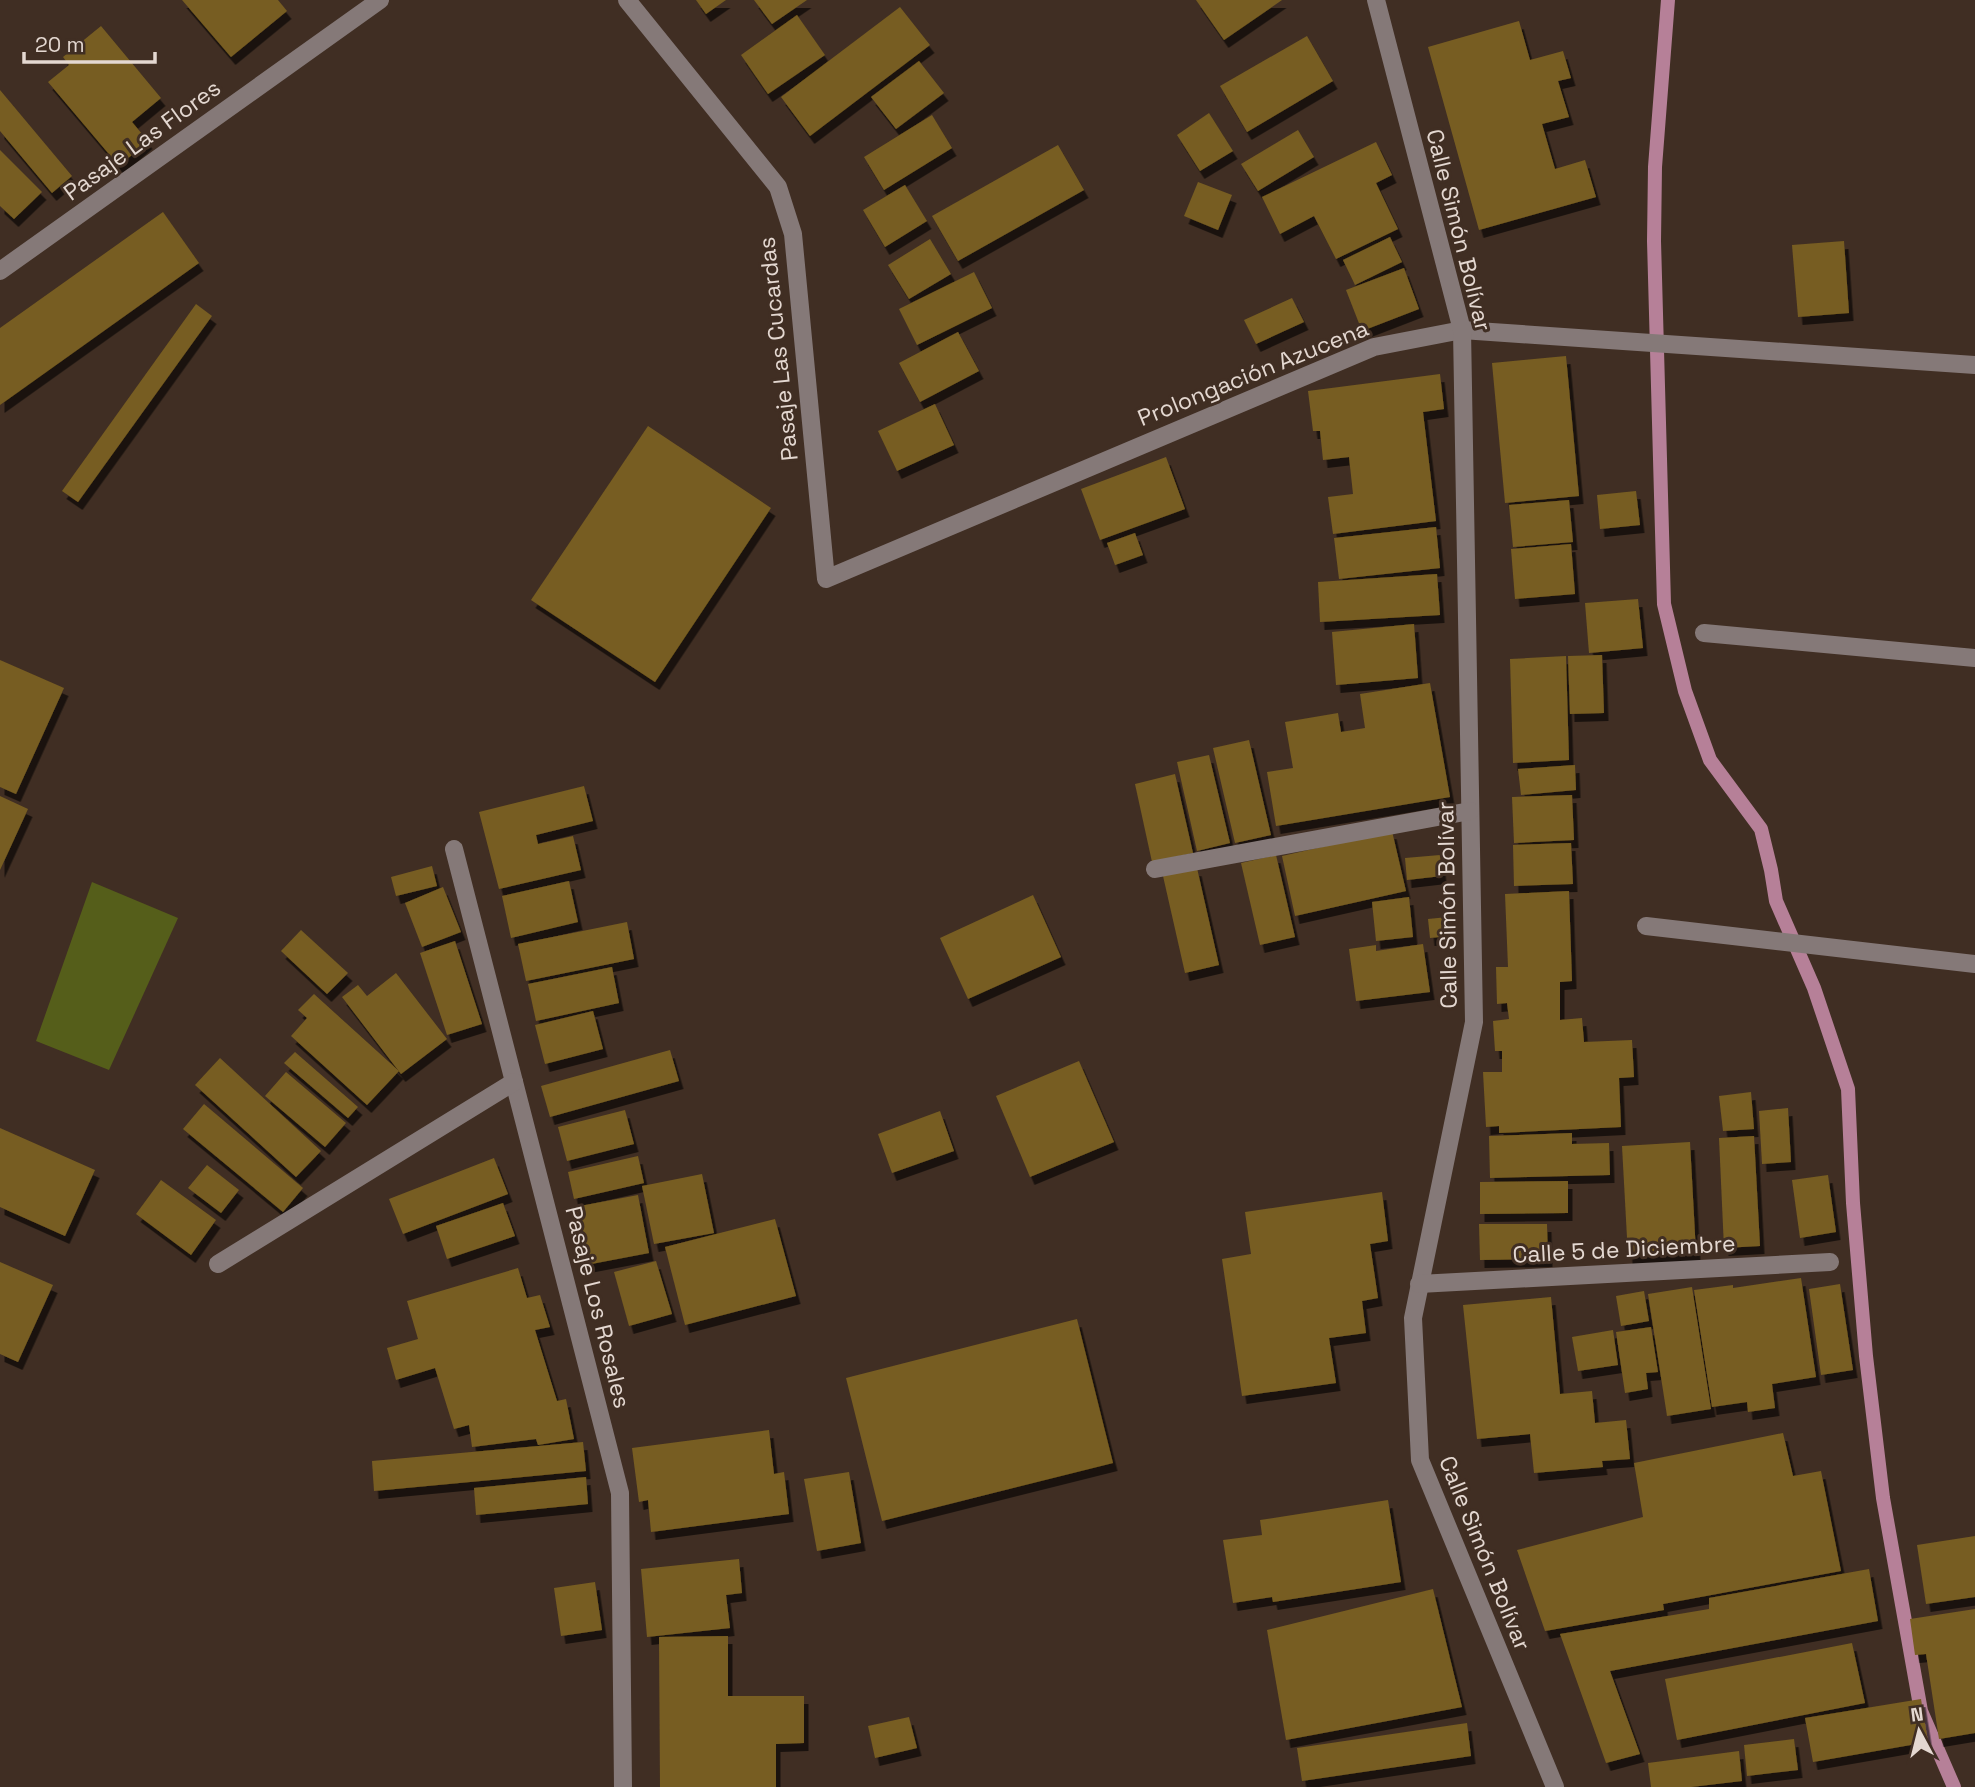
<svg xmlns="http://www.w3.org/2000/svg" width="1975" height="1787" font-family="'Space Grotesk',sans-serif">
	<defs>
		<filter id="shadow"><feDropShadow dx="4.5" dy="8" stdDeviation="0" flood-color="#0009"/></filter>
	</defs>
	<rect width="100%" height="100%" fill="#402e23"/>
	<polygon fill="#555e1a" points="92,882 178,918 109,1070 36,1041"/>
	<g fill="none" stroke-linecap="round" stroke-linejoin="round">
		<polyline stroke="#b68098" stroke-width="14" points="1668,0 1655,167 1654,241 1664,604 1685,691 1710,760 1761,829 1771,870 1776,901 1814,988 1848,1089 1853,1203 1866,1356 1883,1498 1921,1711 1954,1787"/>
	</g>
	<g fill="#775d21" filter="url(#shadow)">
		<polygon points="182,0 278,0 287,11 231,57"/>
		<polygon points="696,0 726,0 706,14"/>
		<polygon points="754,0 807,0 772,24"/>
		<polygon points="1196,0 1282,0 1224,40"/>
		<polygon points="900,7 930,45 810,136 781,97"/>
		<polygon points="797,15 825,55 768,94 741,55"/>
		<polygon points="1519,21 1530,60 1563,51 1571,78 1558,81 1569,117 1542,124 1555,169 1585,160 1596,197 1479,230 1428,47"/>
		<polygon points="101,26 161,98 132,122 148,141 119,166 48,82 69,65 63,57"/>
		<polygon points="1307,36 1333,81 1247,132 1220,86"/>
		<polygon points="919,61 944,93 896,129 871,97"/>
		<polygon points="0,90 72,176 52,193 0,131"/>
		<polygon points="1209,113 1233,151 1200,171 1177,135"/>
		<polygon points="932,115 952,148 884,190 864,157"/>
		<polygon points="1298,130 1314,157 1258,191 1241,164"/>
		<polygon points="1376,142 1392,175 1376,183 1398,229 1336,259 1314,216 1280,234 1262,197"/>
		<polygon points="1058,145 1084,190 958,261 932,216"/>
		<polygon points="0,150 42,192 14,219 0,206"/>
		<polygon points="1198,182 1232,195 1218,230 1184,216"/>
		<polygon points="905,185 927,221 885,247 863,210"/>
		<polygon points="163,212 199,263 0,405 0,328"/>
		<polygon points="1390,237 1402,262 1355,285 1343,260"/>
		<polygon points="930,239 951,274 909,299 888,265"/>
		<polygon points="1844,241 1849,313 1798,317 1792,245"/>
		<polygon points="1404,268 1419,309 1362,331 1346,290"/>
		<polygon points="974,272 992,308 917,345 899,309"/>
		<polygon points="1292,298 1304,322 1256,344 1244,320"/>
		<polygon points="196,304 212,316 78,502 62,491"/>
		<polygon points="958,332 979,371 920,402 899,363"/>
		<polygon points="1566,356 1579,496 1505,503 1492,363"/>
		<polygon points="1440,374 1444,409 1423,412 1436,521 1333,534 1328,497 1353,494 1349,457 1323,460 1320,431 1313,431 1308,391"/>
		<polygon points="935,404 954,445 897,471 878,431"/>
		<polygon points="648,426 771,508 655,682 531,600"/>
		<polygon points="1166,457 1185,509 1100,540 1081,489"/>
		<polygon points="1636,491 1640,525 1600,529 1597,495"/>
		<polygon points="1569,500 1573,542 1513,547 1509,505"/>
		<polygon points="1436,527 1440,568 1339,579 1334,538"/>
		<polygon points="1135,533 1143,555 1115,565 1107,543"/>
		<polygon points="1571,544 1575,594 1515,599 1511,549"/>
		<polygon points="1437,574 1440,615 1320,622 1318,582"/>
		<polygon points="1638,599 1643,648 1589,653 1585,603"/>
		<polygon points="1414,624 1418,678 1336,685 1332,632"/>
		<polygon points="1602,655 1604,713 1570,714 1568,656"/>
		<polygon points="1566,656 1569,760 1513,763 1510,659"/>
		<polygon points="0,660 64,688 16,794 0,787"/>
		<polygon points="1430,683 1450,797 1276,826 1267,772 1293,768 1285,722 1338,713 1341,732 1365,728 1360,694"/>
		<polygon points="1249,740 1271,835 1235,843 1213,748"/>
		<polygon points="1209,755 1230,843 1197,851 1177,762"/>
		<polygon points="1575,765 1576,790 1521,795 1518,769"/>
		<polygon points="1175,774 1193,853 1152,862 1135,784"/>
		<polygon points="584,786 593,821 536,835 538,844 573,836 581,870 499,889 479,812"/>
		<polygon points="1572,795 1574,840 1514,843 1512,797"/>
		<polygon points="0,796 28,809 0,870"/>
		<polygon points="1392,831 1406,891 1295,916 1282,856"/>
		<polygon points="1571,843 1573,884 1514,886 1513,845"/>
		<polygon points="1276,855 1295,937 1260,945 1241,863"/>
		<polygon points="1440,855 1442,876 1407,880 1405,858"/>
		<polygon points="432,866 437,886 396,896 391,877"/>
		<polygon points="1197,868 1219,965 1185,973 1163,876"/>
		<polygon points="569,881 578,922 511,938 502,896"/>
		<polygon points="443,887 461,932 422,947 405,903"/>
		<polygon points="1569,891 1572,981 1560,982 1560,1020 1582,1018 1584,1042 1632,1040 1634,1077 1619,1078 1621,1127 1499,1133 1499,1126 1486,1127 1483,1072 1502,1072 1502,1051 1495,1051 1493,1021 1509,1019 1507,1003 1497,1004 1496,967 1508,967 1505,894"/>
		<polygon points="1033,895 1061,957 968,999 940,938"/>
		<polygon points="1409,897 1413,937 1376,941 1372,902"/>
		<polygon points="1448,917 1450,936 1430,938 1428,919"/>
		<polygon points="627,922 634,959 526,981 518,944"/>
		<polygon points="301,930 348,973 327,994 281,951"/>
		<polygon points="455,941 482,1024 447,1035 420,953"/>
		<polygon points="1423,944 1430,992 1356,1001 1349,949 1376,945 1376,951"/>
		<polygon points="612,967 619,1003 536,1021 528,984"/>
		<polygon points="396,973 447,1039 401,1074 342,997 358,985 367,996"/>
		<polygon points="314,994 399,1071 367,1105 291,1036 307,1018 298,1010"/>
		<polygon points="593,1011 603,1049 545,1064 535,1025"/>
		<polygon points="670,1050 679,1081 550,1117 541,1086"/>
		<polygon points="295,1052 358,1107 348,1118 284,1063"/>
		<polygon points="220,1058 321,1151 296,1177 195,1085"/>
		<polygon points="1079,1061 1114,1142 1030,1177 996,1096"/>
		<polygon points="286,1072 346,1123 325,1147 265,1096"/>
		<polygon points="1751,1092 1754,1129 1723,1131 1719,1096"/>
		<polygon points="204,1104 303,1188 283,1212 183,1129"/>
		<polygon points="1788,1108 1791,1162 1762,1164 1759,1111"/>
		<polygon points="625,1110 634,1144 567,1161 558,1127"/>
		<polygon points="940,1111 954,1151 892,1173 878,1134"/>
		<polygon points="0,1128 95,1170 65,1236 0,1207"/>
		<polygon points="1572,1133 1572,1144 1609,1143 1610,1175 1490,1178 1489,1136"/>
		<polygon points="1754,1136 1760,1246 1724,1248 1719,1138"/>
		<polygon points="1690,1142 1696,1253 1628,1256 1622,1146"/>
		<polygon points="638,1156 644,1183 574,1199 568,1172"/>
		<polygon points="494,1158 508,1194 403,1234 389,1199"/>
		<polygon points="207,1165 239,1190 221,1213 188,1188"/>
		<polygon points="702,1174 714,1233 654,1244 642,1186"/>
		<polygon points="1828,1175 1836,1232 1800,1238 1792,1180"/>
		<polygon points="161,1180 216,1220 191,1255 136,1214"/>
		<polygon points="1568,1181 1568,1213 1480,1214 1480,1182"/>
		<polygon points="1382,1192 1388,1241 1370,1244 1378,1298 1362,1301 1366,1333 1329,1338 1336,1383 1242,1396 1222,1259 1251,1254 1245,1212"/>
		<polygon points="638,1195 649,1253 586,1265 575,1207"/>
		<polygon points="503,1203 515,1236 447,1259 436,1226"/>
		<polygon points="775,1219 796,1296 685,1325 665,1247"/>
		<polygon points="1479,1224 1547,1224 1548,1259 1480,1260"/>
		<polygon points="656,1261 672,1314 629,1326 614,1272"/>
		<polygon points="0,1262 53,1285 18,1362 0,1354"/>
		<polygon points="518,1268 527,1298 540,1295 550,1327 535,1330 557,1401 566,1399 574,1439 538,1445 536,1439 472,1447 469,1425 454,1429 435,1368 396,1380 387,1348 418,1339 407,1301"/>
		<polygon points="1801,1278 1816,1377 1772,1384 1775,1408 1748,1412 1747,1402 1712,1407 1694,1290 1733,1285 1733,1288"/>
		<polygon points="1840,1284 1853,1370 1821,1375 1809,1289"/>
		<polygon points="1692,1287 1711,1409 1667,1416 1648,1294"/>
		<polygon points="1644,1291 1649,1321 1621,1326 1616,1296"/>
		<polygon points="1551,1297 1560,1394 1592,1391 1595,1423 1626,1420 1630,1459 1602,1461 1603,1467 1534,1473 1530,1434 1477,1439 1463,1305"/>
		<polygon points="1077,1319 1113,1463 882,1521 846,1378"/>
		<polygon points="1651,1327 1658,1372 1646,1373 1648,1389 1625,1393 1616,1332"/>
		<polygon points="1613,1330 1618,1365 1578,1371 1572,1337"/>
		<polygon points="769,1430 774,1474 784,1472 789,1514 651,1532 648,1500 639,1502 632,1448"/>
		<polygon points="1783,1433 1793,1476 1821,1471 1841,1571 1663,1604 1664,1610 1545,1631 1517,1550 1643,1517 1634,1463"/>
		<polygon points="583,1442 586,1471 374,1491 372,1461"/>
		<polygon points="849,1472 861,1543 817,1551 804,1479"/>
		<polygon points="586,1477 588,1504 476,1515 474,1488"/>
		<polygon points="1388,1500 1401,1582 1273,1602 1272,1597 1233,1603 1223,1540 1262,1535 1260,1520"/>
		<polygon points="1975,1536 1975,1597 1926,1604 1917,1545"/>
		<polygon points="739,1559 742,1593 726,1595 730,1628 647,1637 641,1569"/>
		<polygon points="1869,1569 1878,1621 1610,1671 1640,1754 1606,1763 1560,1634 1709,1609 1709,1598"/>
		<polygon points="595,1582 602,1630 561,1636 554,1588"/>
		<polygon points="1433,1589 1462,1707 1286,1740 1267,1630"/>
		<polygon points="1975,1609 1975,1733 1939,1739 1926,1654 1915,1655 1910,1619"/>
		<polygon points="728,1636 728,1696 804,1696 804,1743 776,1744 776,1787 660,1787 659,1637"/>
		<polygon points="1852,1643 1865,1703 1677,1740 1665,1679"/>
		<polygon points="1921,1699 1928,1742 1813,1762 1805,1718"/>
		<polygon points="909,1717 917,1748 875,1758 868,1726"/>
		<polygon points="1467,1723 1471,1756 1302,1781 1297,1748"/>
		<polygon points="1794,1739 1798,1770 1747,1776 1744,1745"/>
		<polygon points="1739,1751 1742,1781 1691,1787 1651,1787 1648,1763"/>
	</g>
	<g fill="none" stroke-linecap="round" stroke-linejoin="round">
		<g stroke="#857978" stroke-width="18">
			<polyline points="627,0 778,187 793,234 826,579 1374,347 1462,330 1975,365"/>
			<polyline points="1376,0 1462,330 1474,1022 1413,1318 1420,1460 1555,1787"/>
			<polyline points="0,271 380,0"/>
			<polyline points="1704,633 1975,658"/>
			<polyline points="454,849 620,1493 623,1787"/>
			<polyline points="1155,869 1470,811"/>
			<polyline points="1646,926 1975,964"/>
			<polyline points="218,1264 514,1082"/>
			<polyline points="1419,1284 1830,1262"/>
		</g>
	</g>
	<g text-anchor="middle" dominant-baseline="central" stroke-width="6" stroke-linejoin="round" paint-order="stroke">
		<g font-size="23" fill="#e4d8d1" stroke="#402e23">
			<text transform="translate(142 140) rotate(-36)">Pasaje Las Flores</text>
			<text transform="translate(1459 230) rotate(76)">Calle Simón Bolívar</text>
			<text transform="translate(778 349) rotate(-96)">Pasaje Las Cucardas</text>
			<text transform="translate(1253 373) rotate(-22)">Prolongación Azucena</text>
			<text transform="translate(1447 905) rotate(-91)">Calle Simón Bolívar</text>
			<text transform="translate(1624 1249) rotate(-3)">Calle 5 de Diciembre</text>
			<text transform="translate(598 1307) rotate(76)">Pasaje Los Rosales</text>
			<text transform="translate(1485 1553) rotate(68)">Calle Simón Bolívar</text>
		</g>
	</g>
	<g transform="translate(1919 1731) rotate(353)" stroke="#402e23" stroke-width="5" paint-order="stroke">
	<path d="M0-5L12 26L0 18L-12 26Z" fill="#e4d8d1"/>
	<text y="-10" font-size="19" font-weight="bold" text-anchor="middle" fill="#e4d8d1">N</text>
	</g>
	<path d="M24 52v10h131v-10" fill="none" stroke="#e4d8d1" stroke-width="3.5"/>
	<text x="35" y="52" font-size="21" fill="#e4d8d1" stroke="#402e23" stroke-width="5" paint-order="stroke">20 m</text>
</svg>
